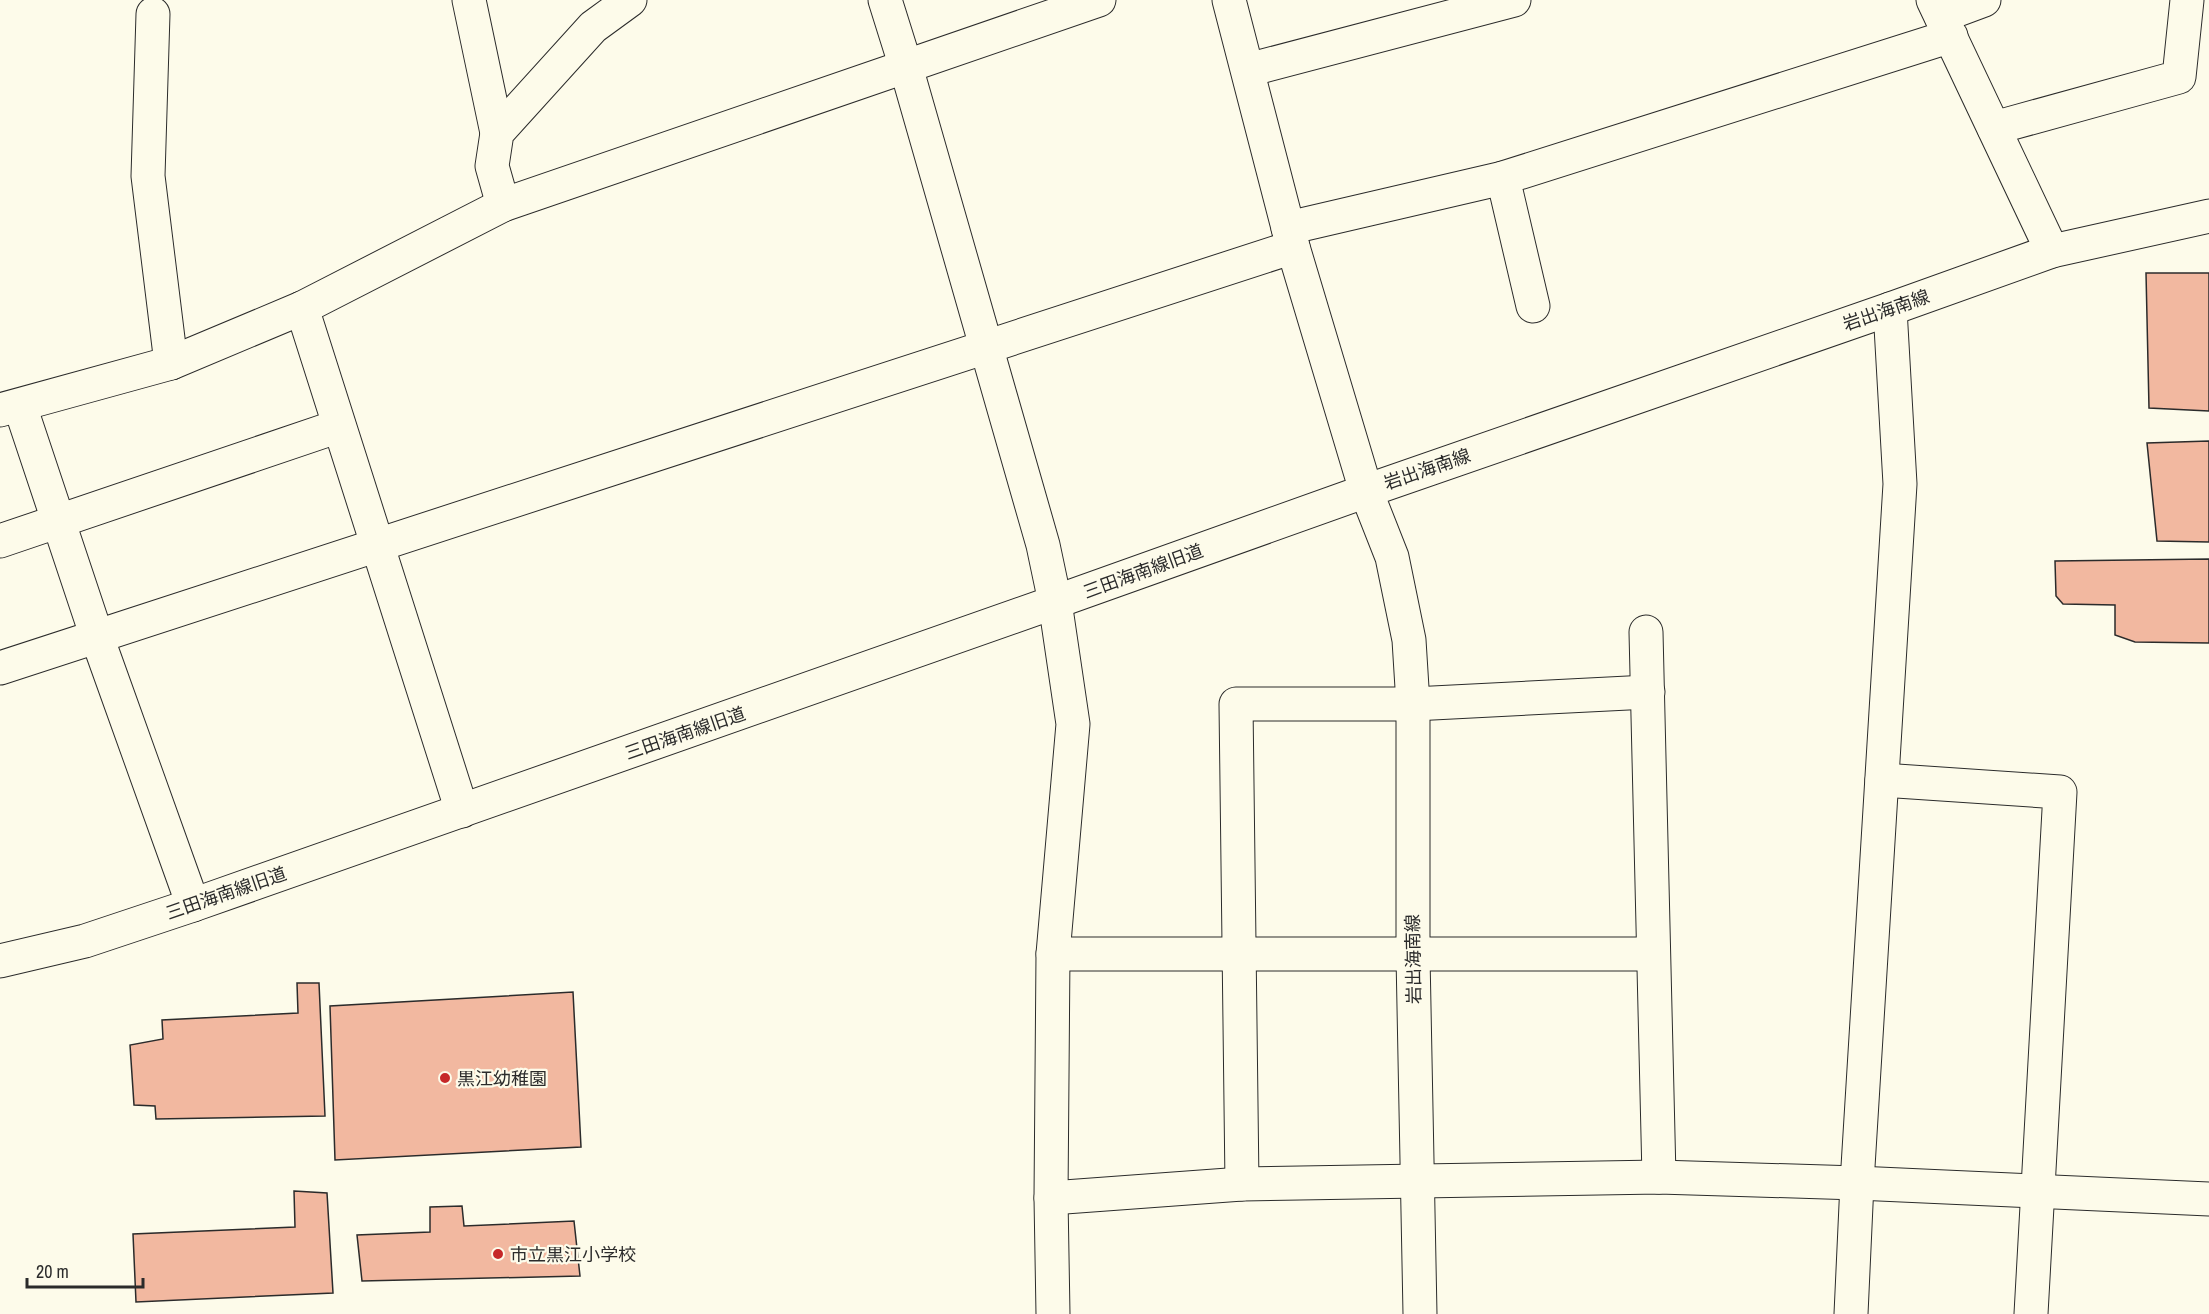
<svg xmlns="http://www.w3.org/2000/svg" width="2209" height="1314" font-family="'Archivo Narrow','Noto Sans JP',sans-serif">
	<rect width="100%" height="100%" fill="#fdfbea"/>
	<g fill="#f2b8a0" stroke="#2b2b2b" stroke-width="1.5">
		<polygon points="2146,273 2209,273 2209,411 2149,408"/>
		<polygon points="2209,441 2209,542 2157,541 2147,443"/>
		<polygon points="2209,559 2209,643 2135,642 2115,635 2115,605 2063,604 2056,596 2055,561"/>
		<polygon points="297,983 319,983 325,1116 156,1119 155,1106 134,1105 130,1045 163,1039 162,1020 298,1013"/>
		<polygon points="573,992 581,1147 335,1160 330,1006"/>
		<polygon points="294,1191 327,1193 333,1293 136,1302 133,1234 295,1227"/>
		<polygon points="462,1206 464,1226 574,1221 580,1276 362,1281 357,1235 430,1232 430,1207"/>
	</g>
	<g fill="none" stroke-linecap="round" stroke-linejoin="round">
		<defs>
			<g id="minor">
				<polyline points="469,0 497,133"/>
				<polyline points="885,0 906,67 1043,545 1055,602 1073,724 1053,954 1051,1198 1053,1314"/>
				<polyline points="1933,0 2052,251"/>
				<polyline points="153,14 148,176 171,363"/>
				<polyline points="1941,16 1984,0"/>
				<polyline points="1248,70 1514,0"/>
				<polyline points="1994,128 2179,77 2187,0"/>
				<polyline points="503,205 492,166 497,133 593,27 630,0"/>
				<polyline points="1288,228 1503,178"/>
				<polyline points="1533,306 1503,178 1951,36"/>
				<polyline points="302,308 462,811"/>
				<polyline points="20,406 97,637 193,905"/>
				<polyline points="0,410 171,363 302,308 503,205 1099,0"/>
				<polyline points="0,541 339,426"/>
				<polyline points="1646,632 1659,1177"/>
				<polyline points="0,668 1293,247"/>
				<polyline points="1882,780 2060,792 2031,1314"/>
				<polyline points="1053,954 1653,954"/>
				<polyline points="0,961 85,941 193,905 1055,602 1366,491 1293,247 1229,0"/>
				<polyline points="1242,1184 1236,704 1413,704 1648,692"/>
				<polyline points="1051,1198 1242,1184 1659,1177 1857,1183 2209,1199"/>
				<polyline points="1851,1314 1857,1183 1900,484 1890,309"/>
			</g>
			<polyline id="major" points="1420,1314 1413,956 1413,704 1409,640 1392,557 1366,491 1890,309 2052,251 2209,216"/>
		</defs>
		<use href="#minor" stroke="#2b2b2b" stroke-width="35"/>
		<use href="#major" stroke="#2b2b2b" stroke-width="35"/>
		<use href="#minor" stroke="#fdfbea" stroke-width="33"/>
		<use href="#major" stroke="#fdfbea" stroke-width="33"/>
	</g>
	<g fill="#c62828" stroke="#fdfbea" stroke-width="2">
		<circle cx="445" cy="1078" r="6"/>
		<circle cx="498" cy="1254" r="6"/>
	</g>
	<g text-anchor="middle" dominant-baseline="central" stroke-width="4.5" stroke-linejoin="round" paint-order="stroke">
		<g font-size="18" fill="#2b2b2b" stroke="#fdfbea">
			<text transform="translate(1886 310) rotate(-19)">岩出海南線</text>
			<text transform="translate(1427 469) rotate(-19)">岩出海南線</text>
			<text transform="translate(1143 571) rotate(-20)">三田海南線旧道</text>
			<text transform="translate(685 733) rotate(-19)">三田海南線旧道</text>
			<text transform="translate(226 893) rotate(-19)">三田海南線旧道</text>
			<text transform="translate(1413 959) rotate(-91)">岩出海南線</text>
		</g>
		<g font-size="18" fill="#2b2b2b" stroke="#fdfbea" text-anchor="start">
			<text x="457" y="1078">黒江幼稚園</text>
			<text x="510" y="1254">市立黒江小学校</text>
		</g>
	</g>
	<path d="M27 1278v9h116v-9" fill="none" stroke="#2b2b2b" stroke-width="3"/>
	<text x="36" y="1278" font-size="18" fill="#2b2b2b" stroke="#fdfbea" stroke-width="4.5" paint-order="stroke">20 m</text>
</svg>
